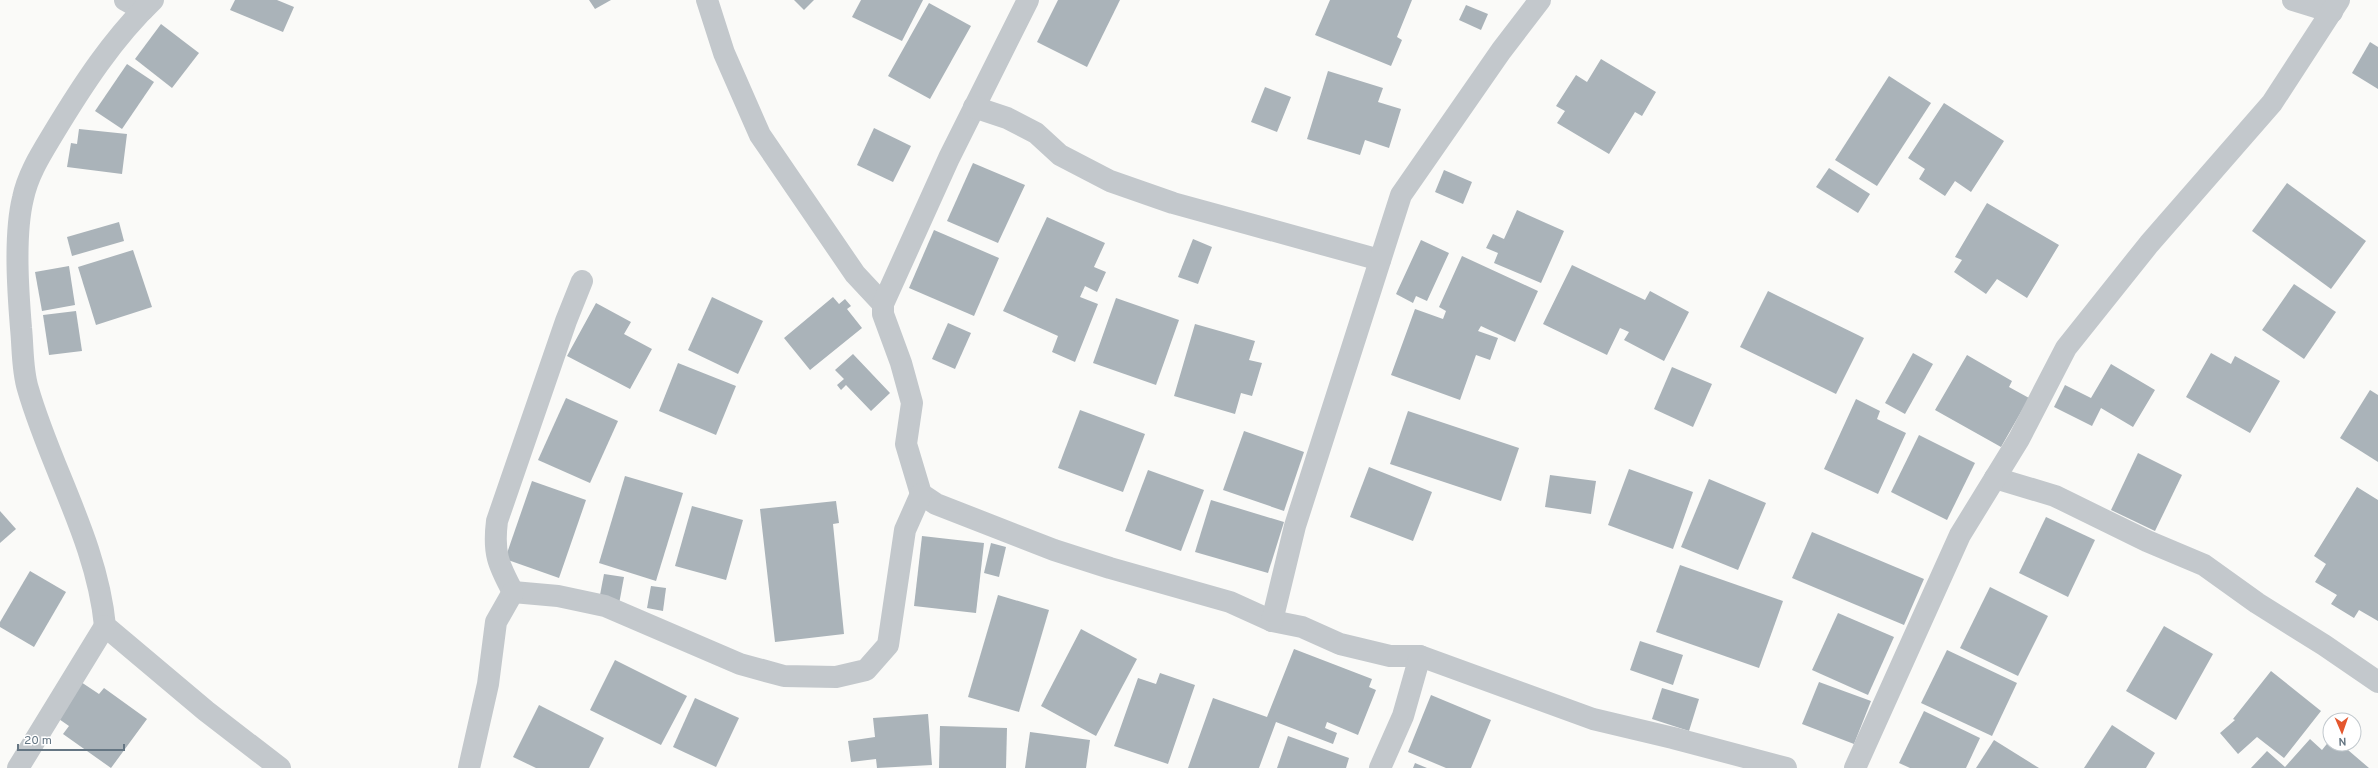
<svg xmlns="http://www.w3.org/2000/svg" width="2378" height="768" font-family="Overpass,sans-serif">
	<rect width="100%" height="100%" fill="#fafaf8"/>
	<g fill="#aab3b9">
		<polygon points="235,0 277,0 294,7 283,32 230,10"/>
		<polygon points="589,0 611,0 595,9"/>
		<polygon points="794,0 814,0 804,10"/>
		<polygon points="861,0 923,0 902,41 852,17"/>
		<polygon points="1058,0 1120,0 1087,67 1037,42"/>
		<polygon points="1330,0 1412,0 1397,37 1402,40 1391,66 1315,35"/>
		<polygon points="929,3 971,26 930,99 888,76"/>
		<polygon points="1466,5 1488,14 1481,30 1459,20"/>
		<polygon points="161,24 199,53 172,88 135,59"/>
		<polygon points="2370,42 2378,47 2378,89 2352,73"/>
		<polygon points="1601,59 1656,92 1642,116 1635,112 1609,154 1557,123 1565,111 1556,106 1576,75 1587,82"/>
		<polygon points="127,64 154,82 122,129 95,111"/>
		<polygon points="1328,71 1383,88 1378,102 1401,109 1389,148 1365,140 1360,155 1307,139"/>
		<polygon points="1889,76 1931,103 1877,186 1835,160"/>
		<polygon points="1265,87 1291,97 1277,132 1251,122"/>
		<polygon points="1944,103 2004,141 1971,192 1955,181 1945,196 1919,179 1925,169 1908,158"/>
		<polygon points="874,128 911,146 893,182 857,165"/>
		<polygon points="79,129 127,134 122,174 67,167 71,143 77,144"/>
		<polygon points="973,163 1025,185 998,243 947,221"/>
		<polygon points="1829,168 1870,194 1858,213 1816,187"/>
		<polygon points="1444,170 1472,182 1463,204 1435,192"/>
		<polygon points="2287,183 2366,241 2331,289 2252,231"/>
		<polygon points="1987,203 2059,245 2027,298 1997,279 1986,294 1954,272 1962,260 1955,257"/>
		<polygon points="1517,210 1564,231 1541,283 1494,263 1498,253 1486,248 1493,234 1504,239"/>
		<polygon points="1047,217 1105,243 1094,267 1106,272 1097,292 1085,286 1080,297 1098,304 1075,362 1052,352 1058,336 1003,311"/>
		<polygon points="119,222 124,241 72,256 67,237"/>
		<polygon points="934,230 999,258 974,316 909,288"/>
		<polygon points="1193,239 1212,247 1198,284 1178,277"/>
		<polygon points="1421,240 1449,253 1427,301 1416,296 1413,303 1396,294"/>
		<polygon points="133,250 152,307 96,325 78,267"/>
		<polygon points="1462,256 1538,291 1515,342 1481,326 1478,331 1498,338 1490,360 1476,355 1460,400 1391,375 1415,309 1443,319 1446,311 1439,307"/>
		<polygon points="1572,265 1645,300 1650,291 1689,312 1664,361 1624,340 1629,332 1620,328 1607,355 1543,324"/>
		<polygon points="69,266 75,305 42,311 35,272"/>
		<polygon points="2294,284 2336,312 2304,359 2262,330"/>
		<polygon points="1768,291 1864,338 1836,394 1740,347"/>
		<polygon points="712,297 763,321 738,374 688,350"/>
		<polygon points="833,297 839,304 845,299 851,306 847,309 862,328 810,370 784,338"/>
		<polygon points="1116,298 1179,320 1156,385 1093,363"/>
		<polygon points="596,303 631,322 624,334 652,349 630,389 567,356"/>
		<polygon points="76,311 82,351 49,355 43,315"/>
		<polygon points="948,323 971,333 955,369 932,359"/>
		<polygon points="1195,324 1255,341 1249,360 1262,363 1252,396 1241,393 1235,414 1174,396"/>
		<polygon points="1913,353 1933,364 1905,414 1885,403"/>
		<polygon points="2211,353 2231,364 2235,356 2280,381 2250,433 2186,397"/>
		<polygon points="853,354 890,393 871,411 846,385 841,390 837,385 844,379 835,370"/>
		<polygon points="1967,355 2012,381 2009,387 2029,398 2001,447 1935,410"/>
		<polygon points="678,363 736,386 716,435 659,411"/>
		<polygon points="2111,364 2155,390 2133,427 2101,408 2092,426 2054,407 2065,385 2091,398"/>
		<polygon points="1672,367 1712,384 1693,427 1654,409"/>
		<polygon points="2370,390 2378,395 2378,462 2340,438"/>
		<polygon points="566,398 618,421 590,483 538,460"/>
		<polygon points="1856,399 1880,411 1877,419 1906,433 1878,494 1824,469"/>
		<polygon points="1080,410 1145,434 1123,492 1058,468"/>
		<polygon points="1408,411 1519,448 1501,501 1390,464"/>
		<polygon points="1244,431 1304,452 1284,511 1223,490"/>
		<polygon points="1919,435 1975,463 1947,520 1891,492"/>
		<polygon points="2138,453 2182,475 2155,531 2111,510"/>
		<polygon points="1369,467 1432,492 1413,541 1350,517"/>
		<polygon points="1629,469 1693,492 1673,549 1608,525"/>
		<polygon points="1148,470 1204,490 1181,551 1125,531"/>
		<polygon points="1550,475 1596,481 1591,514 1545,507"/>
		<polygon points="625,476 683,493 656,581 599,563"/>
		<polygon points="1709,479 1766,503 1738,570 1681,547"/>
		<polygon points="532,481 586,500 559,578 505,559"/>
		<polygon points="2357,487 2378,500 2378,621 2359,610 2354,618 2331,604 2337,595 2315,582 2326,564 2314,556"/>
		<polygon points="1211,500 1284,522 1268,573 1195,552"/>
		<polygon points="836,501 839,523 833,524 844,634 775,642 760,509"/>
		<polygon points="692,506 743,520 726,580 675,566"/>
		<polygon points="0,511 16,529 0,543"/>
		<polygon points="2046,517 2095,540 2068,597 2019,573"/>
		<polygon points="1812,532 1924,579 1904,625 1792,578"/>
		<polygon points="922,536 984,543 976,613 914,606"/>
		<polygon points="991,543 1006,547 999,577 984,573"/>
		<polygon points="1680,565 1783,601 1759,668 1656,632"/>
		<polygon points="30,571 66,592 34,647 0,627 0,622"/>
		<polygon points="604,574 624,577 619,604 599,600"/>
		<polygon points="651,586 666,588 663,611 647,608"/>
		<polygon points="1990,587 2048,616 2018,676 1960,648"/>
		<polygon points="998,595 1049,610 1019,712 968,697"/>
		<polygon points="1838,613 1894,637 1868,695 1812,670"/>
		<polygon points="2164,626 2213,654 2176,720 2126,691"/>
		<polygon points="1081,629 1137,659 1096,736 1041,706"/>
		<polygon points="1640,641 1683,655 1673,685 1630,670"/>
		<polygon points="1294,649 1372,679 1369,687 1376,690 1358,735 1327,722 1325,728 1337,733 1333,744 1276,722 1259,768 1188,768 1213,698 1267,717"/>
		<polygon points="1947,650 2017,683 1992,736 1921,703"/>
		<polygon points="615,660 687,696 661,745 590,710"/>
		<polygon points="2271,671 2321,711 2284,758 2257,737 2238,754 2220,733 2235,720 2233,719"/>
		<polygon points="1160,673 1195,685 1168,764 1114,746 1138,678 1156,684"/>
		<polygon points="81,682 99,694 104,688 147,719 111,768 63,734 69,726 56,717"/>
		<polygon points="1819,682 1871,701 1854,744 1802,724"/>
		<polygon points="1662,688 1699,699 1689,731 1652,719"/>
		<polygon points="1431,695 1491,720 1471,768 1446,768 1408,752"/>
		<polygon points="695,698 739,718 716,767 673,747"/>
		<polygon points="539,705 604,738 589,768 536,768 513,757"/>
		<polygon points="1924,711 1980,738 1966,768 1910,768 1899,763"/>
		<polygon points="928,714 932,765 877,768 876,759 851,762 848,741 875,737 873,718"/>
		<polygon points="2112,725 2155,753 2146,768 2084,768"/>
		<polygon points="940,726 1007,728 1006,768 939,768"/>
		<polygon points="1030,732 1090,740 1086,768 1025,768"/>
		<polygon points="1288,736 1349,758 1346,768 1277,768"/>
		<polygon points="2310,739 2322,750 2330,740 2330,744 2341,744 2369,768 2251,768 2267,751 2285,767"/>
		<polygon points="1994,740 2039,768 1976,768"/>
		<polygon points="1415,763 1427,768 1413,768"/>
	</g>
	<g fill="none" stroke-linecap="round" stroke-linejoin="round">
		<g stroke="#c3c8cc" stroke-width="22">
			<polyline points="125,0 143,10"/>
			<path d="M153 0C113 38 82 86 53 134 41 154 28 174 23 198 14 235 18 291 21 328 23 347 22 370 28 389 51 469 97 542 105 626L206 711 280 768"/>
			<polyline points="707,0 724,53 760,135 855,274 883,304"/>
			<polyline points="1028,0 949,158 883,304 883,314 901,363 912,403 906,444 921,494 936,504 1054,550 1110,568 1230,602 1272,621 1302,627 1340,644 1390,656 1420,656 1593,719 1673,738 1786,768"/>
			<polyline points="2293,0 2332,12"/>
			<polyline points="974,107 1007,118 1036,133 1060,155 1110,181 1173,203 1380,260"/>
			<polyline points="1995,478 2055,496 2147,541 2204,565 2257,603 2324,645 2378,682"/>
			<polyline points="513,592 558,596 605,606 740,664 784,676 836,677 866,670 888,645 905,530 921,494"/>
			<path d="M513 592C498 564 493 553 497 521L566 321 582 281"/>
			<polyline points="1272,621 1295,526 1401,195 1501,51 1540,0"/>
			<polyline points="18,768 105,626"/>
			<polyline points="469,768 488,684 496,622 513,592"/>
			<polyline points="1380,768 1403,716 1420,656"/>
			<polyline points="1855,768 1960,535 2019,439 2066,348 2149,244 2272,103 2339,0"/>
		</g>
	</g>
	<g transform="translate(2342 732) rotate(178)"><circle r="19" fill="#ffffff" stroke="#c1c8cd"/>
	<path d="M0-3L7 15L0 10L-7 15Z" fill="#e4572e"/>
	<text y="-6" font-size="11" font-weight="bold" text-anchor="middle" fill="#657683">N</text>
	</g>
	<path d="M18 744v6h106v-6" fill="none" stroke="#657683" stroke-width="2"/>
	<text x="24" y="744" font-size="12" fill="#657683" stroke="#ffffff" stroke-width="3" paint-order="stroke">20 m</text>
</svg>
